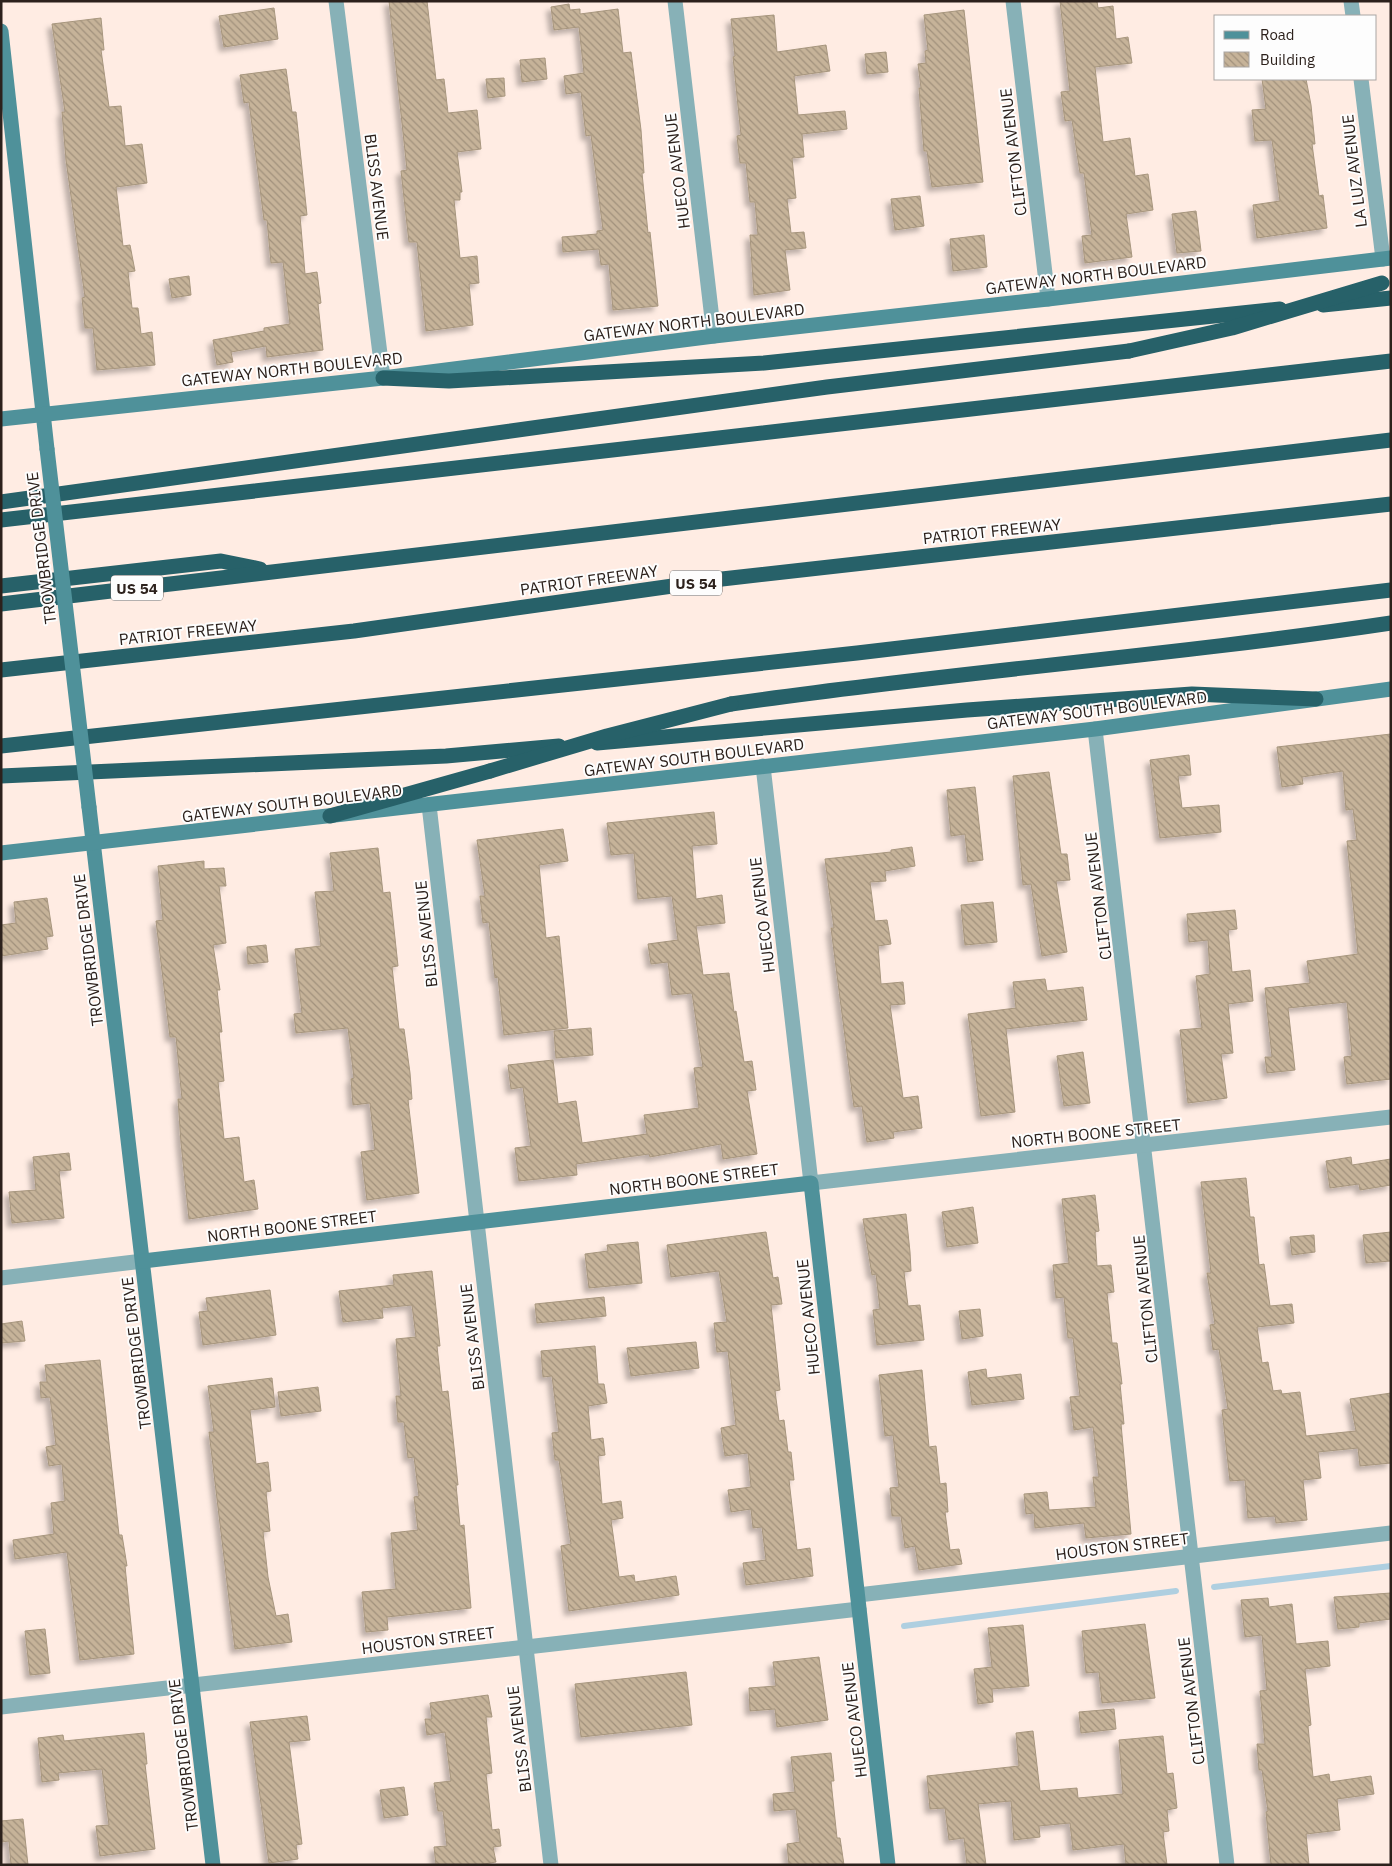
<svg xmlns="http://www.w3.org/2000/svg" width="1392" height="1866" font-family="'IBM Plex Sans',sans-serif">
	<defs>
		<pattern id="building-back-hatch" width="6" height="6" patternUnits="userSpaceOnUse" patternTransform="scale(1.25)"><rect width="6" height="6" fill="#c6b399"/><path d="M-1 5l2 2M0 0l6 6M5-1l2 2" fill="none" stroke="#a1917c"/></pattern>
		<filter id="shadow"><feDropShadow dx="-4.5" dy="4.5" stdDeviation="2.5" flood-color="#0004"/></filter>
	</defs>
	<rect width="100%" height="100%" fill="#ffece3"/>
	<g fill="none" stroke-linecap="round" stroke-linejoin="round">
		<g stroke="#afcfe0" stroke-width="6">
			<polyline points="1214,1587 1391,1566"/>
			<polyline points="904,1626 1176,1591"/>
		</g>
	</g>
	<g fill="url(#building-back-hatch)" stroke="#a7967e" filter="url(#shadow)">
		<polygon points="389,1 427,1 436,80 444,79 448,113 477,110 481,149 457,152 462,192 460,192 460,200 454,200 460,258 477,256 479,283 469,284 473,325 426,331 417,242 409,242 404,198 401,171 407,170"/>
		<polygon points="1060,1 1097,1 1098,8 1113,6 1116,39 1128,37 1132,63 1095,67 1103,142 1130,138 1135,176 1148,174 1153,210 1126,214 1132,257 1085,263 1082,236 1092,235 1084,173 1080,173 1072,120 1065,121 1061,92 1070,91"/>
		<polygon points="569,4 570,10 580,9 580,14 618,9 623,53 631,52 641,130 644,173 642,173 648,233 650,232 658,306 613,310 609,264 601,265 599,249 563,252 562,237 597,234 597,231 603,230 591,135 586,136 581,92 566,94 564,76 584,73 579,27 554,30 551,7"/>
		<polygon points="274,8 278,39 224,47 219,16"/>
		<polygon points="964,10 983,182 932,187 927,151 924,151 919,88 921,88 918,64 926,63 925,51 928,50 924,15"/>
		<polygon points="774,15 777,52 826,45 830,71 794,76 798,115 845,111 847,129 802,134 804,157 792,158 796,198 787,199 791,233 804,232 806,248 785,250 790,290 754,295 750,235 758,235 755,202 750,202 746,163 740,163 737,136 741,135 733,57 735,56 731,19"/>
		<polygon points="101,18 104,50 101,50 109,107 121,106 125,146 142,144 147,183 116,187 123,246 130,245 135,271 128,272 132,308 138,308 141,334 152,332 155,365 97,370 93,328 85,328 82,298 85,297 66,160 62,112 65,112 52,24"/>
		<polygon points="886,52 888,72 867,74 865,54"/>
		<polygon points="545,58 547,79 522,82 520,60"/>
		<polygon points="286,69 292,112 296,112 307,215 300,216 305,274 317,272 321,303 318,304 323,350 267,357 266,346 231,352 233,362 217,365 213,340 264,331 264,328 290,324 283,262 271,263 267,220 264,220 249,102 244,103 240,75"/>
		<polygon points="504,78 505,96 488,98 486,79"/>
		<polygon points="1262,79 1306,79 1311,105 1315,144 1312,144 1319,196 1323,195 1327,228 1257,238 1253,205 1280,201 1272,140 1255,141 1252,110 1266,109"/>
		<polygon points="920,196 924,226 895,230 891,199"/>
		<polygon points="1196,211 1201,251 1177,253 1172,214"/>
		<polygon points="984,235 987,267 953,271 950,239"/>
		<polygon points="189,276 191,295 172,298 169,279"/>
		<polygon points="1391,734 1391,1079 1347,1084 1344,1057 1352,1056 1347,1002 1288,1008 1295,1070 1267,1073 1265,1057 1272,1057 1265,988 1310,983 1307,961 1358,954 1347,841 1357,840 1353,809 1346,810 1343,771 1302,777 1303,784 1282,787 1277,747"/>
		<polygon points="1189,755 1191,775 1178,776 1182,808 1219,805 1221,832 1160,838 1150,760"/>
		<polygon points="1049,772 1061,854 1067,854 1070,880 1056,881 1067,952 1042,956 1031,884 1023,885 1013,776"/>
		<polygon points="975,787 983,860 968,862 965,834 951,836 947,790"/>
		<polygon points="714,812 717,844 692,846 696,899 722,895 725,923 696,926 703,975 729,973 734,1012 736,1011 744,1062 752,1061 756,1090 747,1091 757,1154 723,1159 721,1144 650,1157 649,1154 576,1164 577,1175 519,1181 515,1148 531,1146 523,1087 511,1089 508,1065 553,1060 558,1104 576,1101 582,1143 647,1134 644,1115 699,1108 694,1068 703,1067 692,993 672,995 668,962 651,964 648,944 678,940 672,896 638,899 634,853 611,855 607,823"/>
		<polygon points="563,829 568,861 539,865 546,938 559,936 568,1028 504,1035 498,977 495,978 489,922 483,923 480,896 485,896 477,840"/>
		<polygon points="912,847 915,866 885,871 886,881 870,882 875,921 887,920 891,944 878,946 881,984 903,982 905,1004 890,1005 903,1098 918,1096 922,1128 893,1132 894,1138 867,1142 862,1106 854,1107 831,928 834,928 825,859 891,852 891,850"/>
		<polygon points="378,848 383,893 390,892 398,966 392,967 399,1029 404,1029 410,1073 412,1099 408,1100 419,1193 367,1200 361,1152 375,1150 370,1103 353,1105 351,1079 354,1078 348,1028 296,1033 294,1014 302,1013 295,949 321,946 315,892 334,891 330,853"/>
		<polygon points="204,861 204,869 224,868 226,886 219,886 226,943 213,945 220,990 217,990 222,1032 219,1032 224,1081 218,1082 224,1139 239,1137 244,1182 254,1180 258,1209 189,1219 181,1143 178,1099 182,1099 176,1037 170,1037 156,921 163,920 158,866"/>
		<polygon points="47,898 53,936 46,937 48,949 1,956 1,925 16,923 14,902"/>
		<polygon points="993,902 997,942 965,945 961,905"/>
		<polygon points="1235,910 1237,929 1228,930 1232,972 1250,970 1253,1001 1228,1004 1233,1053 1221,1054 1227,1098 1188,1103 1180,1030 1202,1028 1196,976 1210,974 1208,940 1189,942 1187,914"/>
		<polygon points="266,945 268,962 248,964 247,947"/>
		<polygon points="1045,979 1047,991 1083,987 1087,1020 1006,1029 1015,1112 981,1116 968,1014 1016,1008 1013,982"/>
		<polygon points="591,1028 593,1055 556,1058 554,1031"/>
		<polygon points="1083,1052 1090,1103 1064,1106 1057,1056"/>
		<polygon points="69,1153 71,1170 59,1171 64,1218 12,1223 9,1192 36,1190 33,1157"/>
		<polygon points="1351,1157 1352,1165 1391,1159 1391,1185 1360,1190 1359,1184 1330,1188 1326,1161"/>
		<polygon points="1246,1178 1250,1217 1254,1217 1259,1265 1264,1264 1270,1306 1292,1304 1294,1323 1257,1327 1262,1363 1268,1362 1273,1391 1281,1390 1282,1394 1300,1392 1306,1436 1356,1431 1350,1399 1391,1393 1391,1463 1360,1466 1358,1448 1318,1452 1321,1478 1303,1480 1307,1520 1276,1523 1275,1516 1248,1518 1245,1480 1230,1481 1222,1410 1228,1409 1219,1349 1213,1350 1210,1325 1215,1324 1207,1273 1211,1273 1201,1182"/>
		<polygon points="1095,1195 1099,1231 1095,1232 1097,1266 1111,1265 1114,1292 1107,1293 1112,1343 1117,1343 1122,1384 1120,1384 1124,1424 1121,1424 1131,1534 1086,1538 1084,1523 1035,1528 1034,1513 1026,1514 1024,1494 1047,1492 1049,1510 1096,1507 1093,1477 1099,1477 1093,1427 1074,1430 1070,1397 1080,1396 1073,1338 1068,1338 1064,1297 1056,1298 1053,1265 1069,1263 1062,1199"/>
		<polygon points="973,1207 978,1243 947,1247 942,1212"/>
		<polygon points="906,1214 910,1252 911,1271 904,1272 908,1306 920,1305 924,1340 877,1345 873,1310 880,1309 876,1274 872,1275 863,1219"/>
		<polygon points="766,1232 773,1278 778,1277 782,1304 771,1305 780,1390 775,1391 779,1421 784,1420 788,1452 791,1452 794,1480 789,1480 797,1550 810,1548 813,1576 746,1585 743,1563 766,1560 762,1527 753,1528 751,1509 731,1512 728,1490 751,1487 748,1453 725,1456 721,1428 736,1425 728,1351 717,1352 714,1323 727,1322 719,1271 671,1277 667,1245"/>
		<polygon points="1391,1232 1391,1261 1366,1263 1363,1235"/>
		<polygon points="1314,1235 1315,1252 1292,1255 1290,1237"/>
		<polygon points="638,1242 642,1283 589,1288 585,1254 608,1251 607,1245"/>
		<polygon points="432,1271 440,1346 437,1346 442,1392 448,1391 458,1485 456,1485 460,1526 464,1525 471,1608 387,1617 388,1630 366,1632 362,1592 396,1589 391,1533 418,1530 414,1497 419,1496 414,1457 408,1458 404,1422 398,1422 396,1396 401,1396 396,1339 416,1337 412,1305 382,1308 383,1318 343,1322 339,1291 394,1285 393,1275"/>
		<polygon points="270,1290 276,1335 203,1345 199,1312 208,1311 206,1298"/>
		<polygon points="604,1297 606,1316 537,1323 535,1304"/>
		<polygon points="980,1309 983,1336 962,1339 959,1311"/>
		<polygon points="22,1321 25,1341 1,1343 1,1324"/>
		<polygon points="696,1342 699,1368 631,1376 627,1348"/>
		<polygon points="595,1346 598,1384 604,1384 607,1403 588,1406 591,1440 603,1438 605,1455 598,1456 602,1504 621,1501 623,1518 611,1520 619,1577 634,1575 635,1582 676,1576 679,1595 569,1611 561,1546 571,1544 559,1460 555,1460 552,1433 559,1432 552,1376 543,1377 541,1351"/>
		<polygon points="100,1360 119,1535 122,1535 127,1566 125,1566 134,1654 80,1660 67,1552 15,1559 13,1540 54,1534 51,1503 65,1501 62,1464 49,1466 46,1447 56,1445 50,1397 41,1398 40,1382 47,1382 45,1365"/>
		<polygon points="986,1369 987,1378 1021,1374 1024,1399 972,1405 968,1372"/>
		<polygon points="922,1370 929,1447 936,1446 940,1484 946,1483 948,1512 945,1512 950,1550 959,1549 962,1564 919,1570 915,1546 905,1548 901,1516 892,1516 890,1488 899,1487 893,1435 885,1436 879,1375"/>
		<polygon points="272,1378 275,1407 250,1410 256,1464 268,1462 271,1491 266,1492 270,1531 263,1532 268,1577 276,1616 288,1614 292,1642 235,1649 209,1432 214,1432 208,1386"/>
		<polygon points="318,1387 321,1411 281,1416 278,1392"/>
		<polygon points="1391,1593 1391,1619 1359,1623 1359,1627 1338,1629 1334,1597"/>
		<polygon points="1268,1598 1269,1607 1292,1604 1296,1644 1328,1641 1330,1666 1305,1669 1311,1725 1308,1726 1313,1777 1329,1774 1330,1782 1371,1776 1374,1794 1337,1799 1340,1830 1306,1834 1309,1865 1271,1865 1266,1812 1268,1811 1262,1770 1259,1770 1257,1744 1265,1744 1260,1691 1267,1690 1262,1635 1245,1637 1241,1600"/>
		<polygon points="1145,1624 1155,1698 1102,1703 1099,1672 1086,1673 1082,1631"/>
		<polygon points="1023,1625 1029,1686 992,1689 993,1702 978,1704 974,1669 992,1667 988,1628"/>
		<polygon points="45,1629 50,1673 30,1675 25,1631"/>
		<polygon points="819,1657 828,1720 777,1727 775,1709 750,1711 749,1688 776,1686 773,1662"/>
		<polygon points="686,1672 692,1725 581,1737 575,1684"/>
		<polygon points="488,1695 492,1717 486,1717 492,1773 486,1774 492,1830 499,1829 501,1846 493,1847 496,1862 478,1865 436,1865 434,1847 447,1846 443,1811 438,1811 434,1783 451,1781 445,1732 427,1735 425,1719 432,1719 430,1703"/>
		<polygon points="1114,1709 1116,1729 1081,1733 1079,1712"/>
		<polygon points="307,1716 310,1740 289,1742 302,1844 296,1845 298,1859 269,1863 250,1722"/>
		<polygon points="1033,1731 1040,1791 1077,1788 1078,1798 1123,1794 1119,1740 1163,1736 1167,1774 1173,1773 1177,1808 1167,1810 1169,1831 1163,1832 1167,1865 1126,1865 1124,1844 1073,1850 1070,1823 1039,1826 1040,1837 1014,1840 1011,1801 978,1804 986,1865 967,1865 964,1838 949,1840 945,1808 930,1809 927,1776 1019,1766 1016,1733"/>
		<polygon points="144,1733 147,1764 145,1764 155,1849 100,1856 96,1826 109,1825 102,1769 58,1773 59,1780 42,1782 38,1738 63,1735 64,1741"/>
		<polygon points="831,1753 834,1781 831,1781 837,1838 840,1838 844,1865 789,1865 787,1844 800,1842 796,1809 774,1811 773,1794 795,1792 791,1757"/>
		<polygon points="404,1787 408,1815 384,1818 380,1790"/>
		<polygon points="23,1819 28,1865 11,1865 9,1841 1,1842 1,1821"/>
	</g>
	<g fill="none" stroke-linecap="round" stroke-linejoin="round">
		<g stroke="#87b1b7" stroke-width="15">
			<polyline points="336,1 383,378"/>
			<polyline points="675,1 714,336"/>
			<polyline points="1013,1 1048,299"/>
			<polyline points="1351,1 1353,16"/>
			<polyline points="1361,79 1383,259"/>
			<polyline points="1095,729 1227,1865"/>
			<polyline points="763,766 811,1183 1391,1117"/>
			<polyline points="429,805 551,1865"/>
			<polyline points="1,1278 143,1261"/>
			<polyline points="858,1595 1391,1533"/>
			<polyline points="1,1707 859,1609"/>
		</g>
		<g stroke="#4f919a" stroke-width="15">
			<polyline points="1,31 47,449"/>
			<polyline points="1,419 383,378 714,336 1048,299 1391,258"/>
			<polyline points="89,807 213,1865"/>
			<polyline points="1,853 1095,729 1391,689"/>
			<polyline points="143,1261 811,1183 888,1865"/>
		</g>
		<g stroke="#276169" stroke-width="15">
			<polyline points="1323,305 1391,298"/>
			<polyline points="383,378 449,381 764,363 1280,309"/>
			<polyline points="1,502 827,387 1129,351"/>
			<polyline points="1,520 1391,361"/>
			<polyline points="1,586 221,561 260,569"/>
			<polyline points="1,604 1391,440"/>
			<polyline points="1,670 354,631 722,579 1391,504"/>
			<path d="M731 704C950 672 1171 656 1391 623"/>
			<polyline points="597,743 967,710 1192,694 1316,699"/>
			<polyline points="1,746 857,653 1391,590"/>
			<polyline points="1,776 446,756 559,746"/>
			<polyline points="330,816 490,771"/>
		</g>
		<polyline stroke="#4f919a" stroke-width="15" points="47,449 89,807"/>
		<g stroke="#276169" stroke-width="15">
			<polyline points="1129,351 1232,328 1382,283"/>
			<polyline points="490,771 607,736 731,704"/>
		</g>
	</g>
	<g text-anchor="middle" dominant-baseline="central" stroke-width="4" stroke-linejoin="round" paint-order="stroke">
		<g fill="#fdfdfd" stroke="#6b6360" stroke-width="1">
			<rect x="670" y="570.5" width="52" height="25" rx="4"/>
			<rect x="111" y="575.5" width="52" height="25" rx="4"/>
		</g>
		<g font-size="15" font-weight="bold" fill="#2c211c">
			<text x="696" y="583">US 54</text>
			<text x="137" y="588">US 54</text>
		</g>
		<g font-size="16" fill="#2c211c" stroke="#fdfdfd">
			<text transform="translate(1013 152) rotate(-97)">CLIFTON AVENUE</text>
			<text transform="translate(677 171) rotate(-97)">HUECO AVENUE</text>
			<text transform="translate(1354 171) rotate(-97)">LA LUZ AVENUE</text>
			<text transform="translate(377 187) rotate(83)">BLISS AVENUE</text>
			<text transform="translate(1096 275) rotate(-7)">GATEWAY NORTH BOULEVARD</text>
			<text transform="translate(694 322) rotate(-7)">GATEWAY NORTH BOULEVARD</text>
			<text transform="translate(292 369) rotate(-6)">GATEWAY NORTH BOULEVARD</text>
			<text transform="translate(992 531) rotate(-6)">PATRIOT FREEWAY</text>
			<text transform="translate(41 548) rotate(-97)">TROWBRIDGE DRIVE</text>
			<text transform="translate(589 580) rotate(-8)">PATRIOT FREEWAY</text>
			<text transform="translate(188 632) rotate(-6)">PATRIOT FREEWAY</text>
			<text transform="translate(1097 710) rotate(-7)">GATEWAY SOUTH BOULEVARD</text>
			<text transform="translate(694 757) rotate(-7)">GATEWAY SOUTH BOULEVARD</text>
			<text transform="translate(292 803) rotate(-7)">GATEWAY SOUTH BOULEVARD</text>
			<text transform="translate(1098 896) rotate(-97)">CLIFTON AVENUE</text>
			<text transform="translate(762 915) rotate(-97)">HUECO AVENUE</text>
			<text transform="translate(426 934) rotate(-96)">BLISS AVENUE</text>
			<text transform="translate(88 950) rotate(-97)">TROWBRIDGE DRIVE</text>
			<text transform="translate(1096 1133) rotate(-6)">NORTH BOONE STREET</text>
			<text transform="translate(694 1179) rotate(-7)">NORTH BOONE STREET</text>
			<text transform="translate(292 1226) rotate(-7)">NORTH BOONE STREET</text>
			<text transform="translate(1145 1299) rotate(-96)">CLIFTON AVENUE</text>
			<text transform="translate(808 1317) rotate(-96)">HUECO AVENUE</text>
			<text transform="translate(472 1337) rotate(-97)">BLISS AVENUE</text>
			<text transform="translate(136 1353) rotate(-97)">TROWBRIDGE DRIVE</text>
			<text transform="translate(1122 1546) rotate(-7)">HOUSTON STREET</text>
			<text transform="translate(428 1640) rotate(-7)">HOUSTON STREET</text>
			<text transform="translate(1191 1701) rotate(-97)">CLIFTON AVENUE</text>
			<text transform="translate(854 1720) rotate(-97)">HUECO AVENUE</text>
			<text transform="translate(519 1739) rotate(-97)">BLISS AVENUE</text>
			<text transform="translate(183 1755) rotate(-97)">TROWBRIDGE DRIVE</text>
		</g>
	</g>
	<rect width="1392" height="1866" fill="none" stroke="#2c211c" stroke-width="5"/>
	<rect x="1214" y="15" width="162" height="65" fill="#fdfdfd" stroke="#a9a5a3"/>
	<rect x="1224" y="31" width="25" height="8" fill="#4f919a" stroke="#a9a5a3"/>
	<text x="1260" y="40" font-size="15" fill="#2c211c">Road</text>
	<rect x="1224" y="52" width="25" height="15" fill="url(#building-back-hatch)" stroke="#a9a5a3"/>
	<text x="1260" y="65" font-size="15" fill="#2c211c">Building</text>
</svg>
